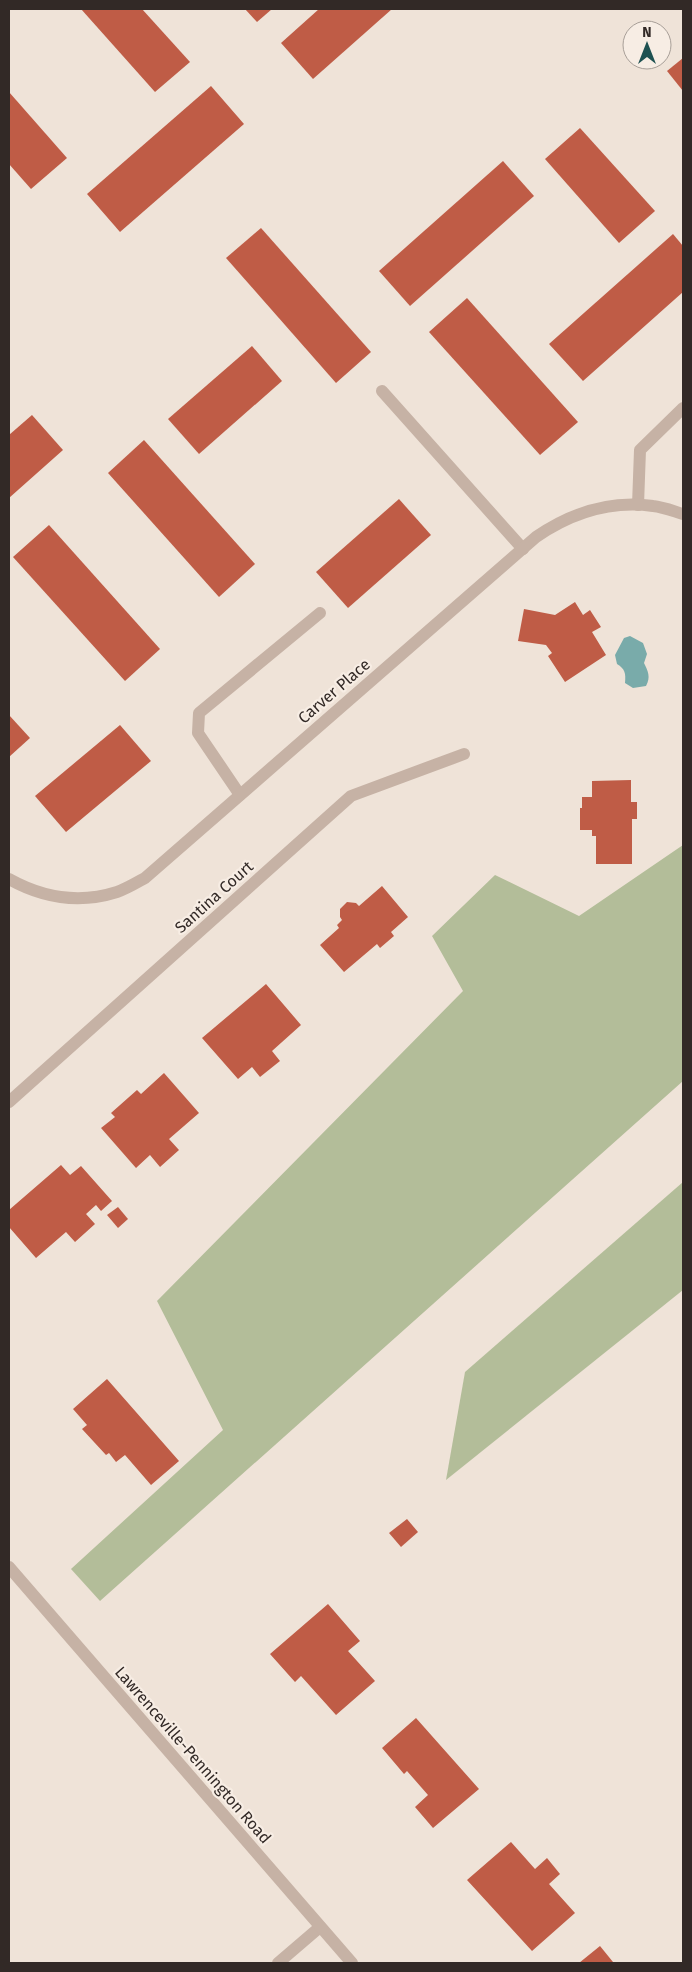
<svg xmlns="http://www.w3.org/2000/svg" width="692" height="1972" font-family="'Fira Sans',sans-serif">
	<rect width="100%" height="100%" fill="#efe3d8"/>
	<g fill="#b3bd99">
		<polygon points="683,845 683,1081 100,1601 71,1569 223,1430 157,1301 463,991 432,936 495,875 579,916"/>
		<polygon points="683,1182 683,1290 446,1480 465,1372"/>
	</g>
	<path fill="#79abaa" d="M630 636 643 643 647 654 644 663C648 671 651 677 646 686L633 688 625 683C626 673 625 669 617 664L615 655 624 638Z"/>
	<g fill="#bf5c46">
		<polygon points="81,9 142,9 190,62 155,92"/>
		<polygon points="245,9 272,9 257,22"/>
		<polygon points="319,9 392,9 313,79 281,43"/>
		<polygon points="683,58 683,91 667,71"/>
		<polygon points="211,86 244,124 120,232 87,194"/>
		<polygon points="9,92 67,158 31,189 9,164"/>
		<polygon points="580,128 655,211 619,243 545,159"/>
		<polygon points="503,161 534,196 410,306 379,271"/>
		<polygon points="261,228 371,352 336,383 226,258"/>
		<polygon points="673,234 683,246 683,292 583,381 549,344"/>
		<polygon points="467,298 578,422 540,455 429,332"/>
		<polygon points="252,346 282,381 199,454 168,419"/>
		<polygon points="32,415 63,450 9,498 9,435"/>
		<polygon points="144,440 255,564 219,597 108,473"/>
		<polygon points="399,499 431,535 348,608 316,572"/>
		<polygon points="49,525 160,649 125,681 13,557"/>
		<polygon points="575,602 583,615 590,610 601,627 592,632 606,655 565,682 548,656 552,653 546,645 518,641 524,609 555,615"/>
		<polygon points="9,715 30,738 9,757"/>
		<polygon points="120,725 151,761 66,832 35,796"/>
		<polygon points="631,780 631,802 637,802 637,819 632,819 632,864 596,864 596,836 592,836 592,830 580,830 580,808 582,808 582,797 592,797 592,781"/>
		<polygon points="382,886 408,917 391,932 394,936 380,948 377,944 344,972 320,945 339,928 337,925 342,920 340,917 340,909 347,902 356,903 359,906"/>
		<polygon points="266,984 301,1025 272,1051 280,1061 260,1077 252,1067 238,1079 202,1038"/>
		<polygon points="164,1073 199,1113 169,1139 179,1150 160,1167 150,1155 136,1168 101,1128 115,1117 111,1113 137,1090 141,1094"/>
		<polygon points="61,1165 70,1175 81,1166 112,1201 101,1211 96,1205 86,1214 95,1224 75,1242 66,1232 36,1258 9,1227 9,1210"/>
		<polygon points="118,1207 128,1219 118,1228 107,1215"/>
		<polygon points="107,1379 179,1461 151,1485 125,1455 116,1462 109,1453 106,1455 82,1429 87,1425 73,1409"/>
		<polygon points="407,1519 418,1532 401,1547 389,1533"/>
		<polygon points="328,1604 360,1641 348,1651 375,1681 336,1715 301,1676 295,1682 270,1654"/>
		<polygon points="416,1718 479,1789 433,1828 415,1807 428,1795 407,1771 404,1774 382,1748"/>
		<polygon points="511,1842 535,1869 547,1858 560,1874 549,1884 575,1913 532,1951 467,1880"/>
		<polygon points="600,1946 613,1962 579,1963"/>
	</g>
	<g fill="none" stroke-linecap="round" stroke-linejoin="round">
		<g stroke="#c6b2a5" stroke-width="12">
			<polyline points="382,391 523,549"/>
			<polyline points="638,505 640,450 683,408"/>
			<polyline points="240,795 198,733 199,713 320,613"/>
		</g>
		<g stroke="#c6b2a5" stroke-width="12">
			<path d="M9 879C43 898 79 904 117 892 126 889 136 883 145 878L536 537C571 513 610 500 653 506 663 507 673 511 683 514"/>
			<polyline points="9,1102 351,796 464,754"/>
			<polyline points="278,1963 320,1927"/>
		</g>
		<polyline stroke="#c6b2a5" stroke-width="12" points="9,1567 352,1963"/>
	</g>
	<g text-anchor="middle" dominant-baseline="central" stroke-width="4.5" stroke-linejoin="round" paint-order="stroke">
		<g font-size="16" fill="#322926" stroke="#f7ede4">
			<text transform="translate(334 691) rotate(-41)">Carver Place</text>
			<text transform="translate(214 897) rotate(-42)">Santina Court</text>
			<text transform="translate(193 1755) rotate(49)">Lawrenceville-Pennington Road</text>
		</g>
	</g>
	<rect width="692" height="1972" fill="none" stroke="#322926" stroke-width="20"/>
	<g transform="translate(647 45)"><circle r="24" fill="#f7ede4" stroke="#a89f98"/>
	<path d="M0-4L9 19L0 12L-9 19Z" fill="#1e5151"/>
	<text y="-8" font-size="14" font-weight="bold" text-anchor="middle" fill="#322926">N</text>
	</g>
</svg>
